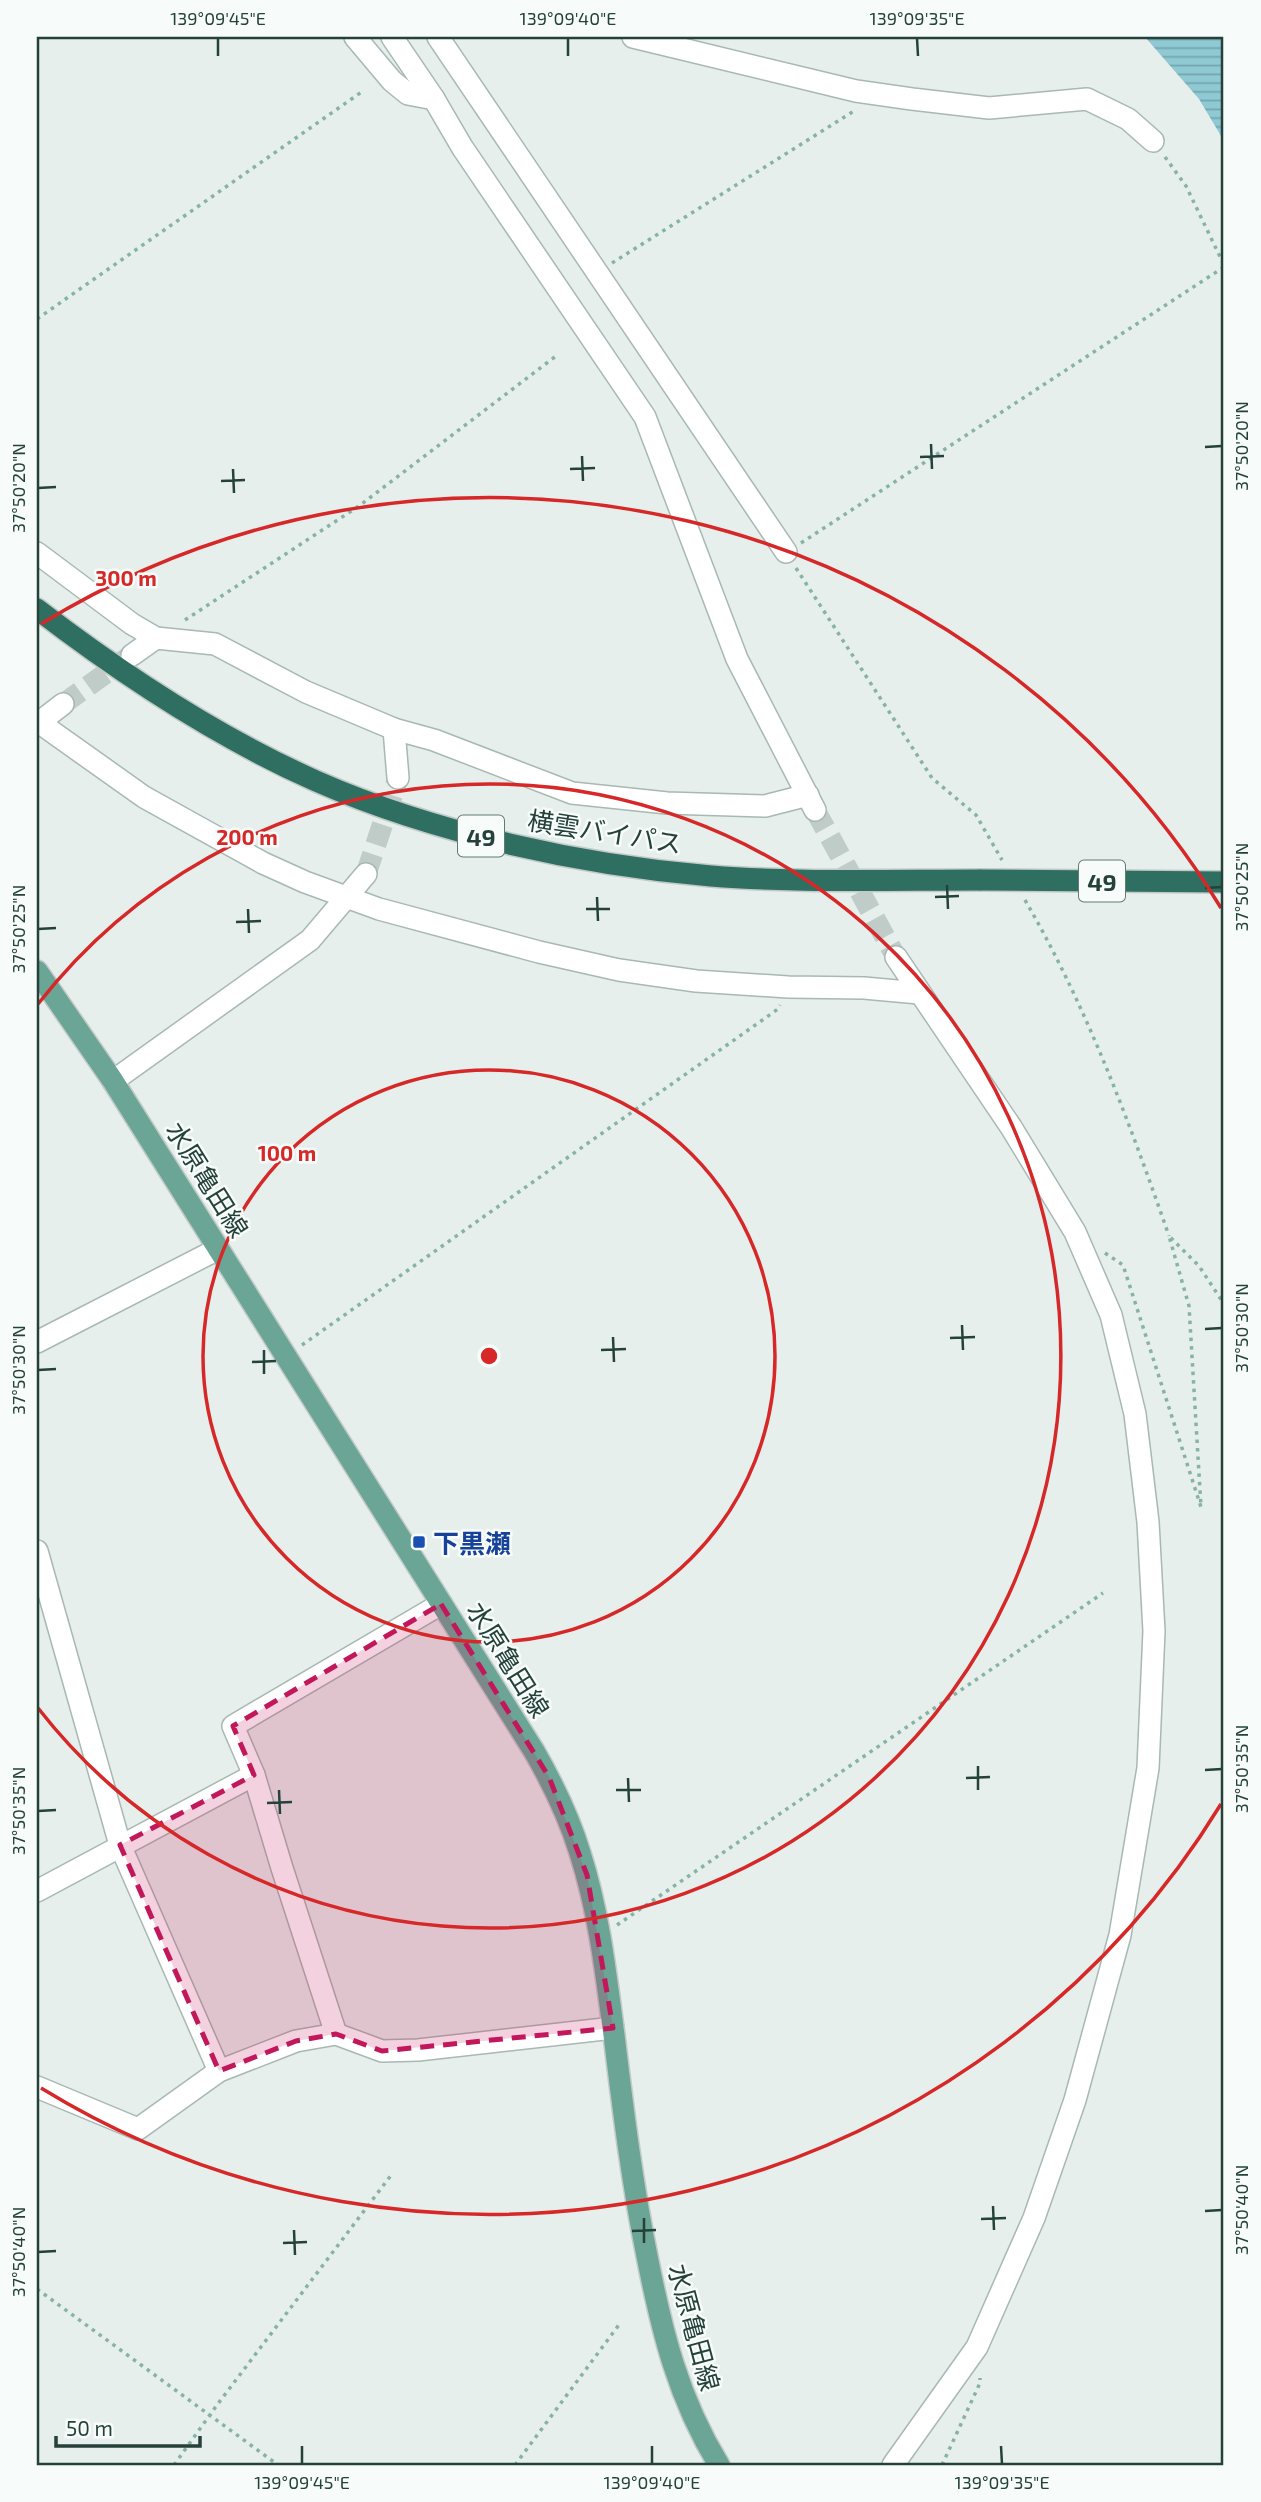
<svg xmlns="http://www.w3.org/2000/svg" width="1261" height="2502" font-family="'Exo 2','Noto Sans JP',sans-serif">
	<defs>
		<pattern id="water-rules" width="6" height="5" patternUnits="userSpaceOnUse" patternTransform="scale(1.75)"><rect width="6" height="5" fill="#8ec9d4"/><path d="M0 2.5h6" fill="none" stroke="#74a5ad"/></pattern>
	</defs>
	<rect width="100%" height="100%" fill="#e6efeb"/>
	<polygon fill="url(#water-rules)" points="1145,37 1224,37 1224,141 1199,99"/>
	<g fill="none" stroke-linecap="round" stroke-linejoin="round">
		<g stroke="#bfccc8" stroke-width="21" stroke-dasharray="21 10" stroke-linecap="butt">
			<polyline points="63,704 130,656"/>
			<polyline points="815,810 896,957"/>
			<polyline points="366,874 398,778"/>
		</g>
		<defs>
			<g id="minor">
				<polyline points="355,37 392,81 408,94 434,99"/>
				<polyline points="392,37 434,99 462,147 645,417 737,659 815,810"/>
				<polyline points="438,37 786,552"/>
				<polyline points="633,37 856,91 912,99 989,108 1087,99 1128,119 1153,141"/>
				<polyline points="37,553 132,624 156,638 215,644 306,692 394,729 434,740 572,793 667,803 765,806 808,795"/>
				<polyline points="132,655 156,638"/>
				<polyline points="37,721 144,797 263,863 305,882 379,909 539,952 619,970 696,981 788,987 864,988 919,993"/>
				<polyline points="37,724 63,704"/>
				<polyline points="394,729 398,778"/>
				<polyline points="113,1081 310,940 366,874"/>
				<polyline points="37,1342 218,1249"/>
				<polyline points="37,1551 120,1845 219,2071"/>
				<polyline points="37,1891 254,1775"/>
				<polyline points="336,2034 282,1868 254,1775 233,1726 441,1604"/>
				<polyline points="37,2087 138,2129 219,2071 296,2041 336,2034 382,2051 418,2050 613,2028"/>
				<polyline points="893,2465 977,2347 1034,2218 1075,2100 1120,1935 1148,1768 1154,1631 1148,1522 1135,1414 1111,1315 1075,1232 1011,1127 896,957"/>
			</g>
			<path id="major" d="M37 971 113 1081 534 1751C553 1784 569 1817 580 1853 599 1912 606 1974 614 2035 623 2109 632 2183 647 2256 662 2332 678 2398 719 2465"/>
			<path id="highway" d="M37 609C123 675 215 736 316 781 434 833 581 865 711 876 800 883 891 880 981 880"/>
		</defs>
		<use href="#minor" stroke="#a8b8b2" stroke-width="24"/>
		<use href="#major" stroke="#c2cac8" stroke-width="24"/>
		<use href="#highway" stroke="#c2cac8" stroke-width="24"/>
		<g stroke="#86b3a5" stroke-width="3.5" stroke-dasharray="3.5 5" stroke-linecap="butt">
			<polyline points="1165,157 1186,186 1224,265"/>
			<polyline points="612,263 854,111"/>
			<polyline points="37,319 363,91"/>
			<polyline points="801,543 1224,267"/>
			<polyline points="796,568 932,778 976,815 1002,860"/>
			<polyline points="185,620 359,506 556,356"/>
			<path d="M1025 900C1086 1005 1129 1121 1169 1236"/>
			<polyline points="1105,1253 1123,1265 1201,1507 1189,1306 1169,1236 1199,1266 1224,1304"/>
			<polyline points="302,1345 778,1009 780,1005"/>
			<polyline points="617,1925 1103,1593"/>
			<polyline points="37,2289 278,2465"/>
			<polyline points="174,2465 217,2405 392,2174"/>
			<polyline points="515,2465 621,2322"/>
			<polyline points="942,2465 980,2383 980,2378"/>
		</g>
		<use href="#minor" stroke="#fff" stroke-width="21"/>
		<use href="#major" stroke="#6aa596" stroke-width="21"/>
		<use href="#highway" stroke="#2f6f62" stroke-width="21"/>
		<defs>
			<polyline id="highway-bridge" points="981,880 1224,882"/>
		</defs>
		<use href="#highway-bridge" stroke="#c2cac8" stroke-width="24" stroke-linecap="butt"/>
		<use href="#highway-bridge" stroke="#2f6f62" stroke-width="21"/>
	</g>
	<path fill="#c2185b" fill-opacity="0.2" stroke="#c2185b" stroke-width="5" stroke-dasharray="14 9" stroke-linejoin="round" d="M441 1604 549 1777 587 1875 613 2028 382 2051 336 2034 296 2041 219 2071 120 1845 254 1775 233 1726Z"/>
	<path fill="none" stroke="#24423a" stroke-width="2.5" d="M218 38V56M568 38V56M917 38 918 56M931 444 932 469M1205 447 1222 446M582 456 583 481M920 457 944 456M233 469 234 493M570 469 595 468M221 481 245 480M38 488 56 487M947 885 948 909M1205 888 1222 887M597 897 598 921M935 897 959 896M248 909 249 933M586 909H610M236 922 261 921M38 929 56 928M962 1325 963 1350M1205 1329 1222 1328M613 1337 614 1362M950 1338 975 1337M264 1350V1374M601 1350 626 1349M252 1362 276 1361M38 1370 56 1369M978 1766V1790M1205 1770 1222 1769M628 1778 629 1802M966 1778 990 1777M279 1790 280 1814M616 1790H641M267 1803 292 1802M38 1811 56 1810M993 2206 994 2230M1205 2211 1222 2210M644 2218V2243M981 2219 1006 2218M294 2230 295 2255M632 2231 656 2230M283 2243 307 2242M38 2252 56 2251M302 2446V2464M652 2446V2464M1001 2446 1002 2464"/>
	<g fill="none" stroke="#d62828" stroke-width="3.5">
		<circle cx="489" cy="1356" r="286"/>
		<path d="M38 1004A572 572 0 1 1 38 1708"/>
		<path d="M1221 1804A858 858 0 0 1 41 2088M41 624A858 858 0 0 1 1221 908"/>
	</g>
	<rect fill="#1a4fb4" stroke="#f7fbf9" stroke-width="2.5" x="412" y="1535" width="14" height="14" rx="3.5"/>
	<g text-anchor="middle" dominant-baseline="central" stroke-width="5" stroke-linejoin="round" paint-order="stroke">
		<g fill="#f7fbf9" stroke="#637a73" stroke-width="2">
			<rect x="458" y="815.5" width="46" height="41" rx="5"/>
			<rect x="1079" y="860.5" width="46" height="41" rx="5"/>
		</g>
		<g font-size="24" font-weight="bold" fill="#24423a">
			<text x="481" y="836">49</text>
			<text x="1102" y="881">49</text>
		</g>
		<g font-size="26" fill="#24423a" stroke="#f7fbf9">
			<text transform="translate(605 831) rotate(9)">横雲バイパス</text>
			<text transform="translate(208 1179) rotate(58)">水原亀田線</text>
			<text transform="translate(509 1659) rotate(58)">水原亀田線</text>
			<text transform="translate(695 2327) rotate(75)">水原亀田線</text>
		</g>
		<g font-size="26" font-weight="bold" fill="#164399" stroke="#f7fbf9" text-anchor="start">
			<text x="433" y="1542">下黒瀬</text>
		</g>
	</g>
	<circle cx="489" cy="1356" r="10" fill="#d62828" stroke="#f7fbf9" stroke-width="3.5"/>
	<g font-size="21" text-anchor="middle" font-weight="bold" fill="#d62828" stroke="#f7fbf9" stroke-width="5" stroke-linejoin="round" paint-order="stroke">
		<text x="126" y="586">300 m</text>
		<text x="247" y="845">200 m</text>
		<text x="287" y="1161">100 m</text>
	</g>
	<rect width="1261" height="2502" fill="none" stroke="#f7fbf9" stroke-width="77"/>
	<path d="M56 2436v10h144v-10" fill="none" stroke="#24423a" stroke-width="3.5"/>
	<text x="66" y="2436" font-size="21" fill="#24423a" stroke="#f7fbf9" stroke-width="5" paint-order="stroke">50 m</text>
	<rect x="38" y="38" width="1184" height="2426" fill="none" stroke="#24423a" stroke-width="2.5"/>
	<g font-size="18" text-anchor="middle" fill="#24423a">
		<text x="218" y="25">139°09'45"E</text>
		<text x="568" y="25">139°09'40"E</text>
		<text x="917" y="25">139°09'35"E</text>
		<text transform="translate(1242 446) rotate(-90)" y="6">37°50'20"N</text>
		<text transform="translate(19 488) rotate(-90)" y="6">37°50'20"N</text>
		<text transform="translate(1242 887) rotate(-90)" y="6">37°50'25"N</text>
		<text transform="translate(19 929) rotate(-90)" y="6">37°50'25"N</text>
		<text transform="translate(1242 1328) rotate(-90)" y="6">37°50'30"N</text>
		<text transform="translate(19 1370) rotate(-90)" y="6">37°50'30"N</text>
		<text transform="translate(1242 1769) rotate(-90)" y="6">37°50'35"N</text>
		<text transform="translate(19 1811) rotate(-90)" y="6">37°50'35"N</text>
		<text transform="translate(1242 2210) rotate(-90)" y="6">37°50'40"N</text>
		<text transform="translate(19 2252) rotate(-90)" y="6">37°50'40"N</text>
		<text x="302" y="2489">139°09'45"E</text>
		<text x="652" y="2489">139°09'40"E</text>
		<text x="1002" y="2489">139°09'35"E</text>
	</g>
</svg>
